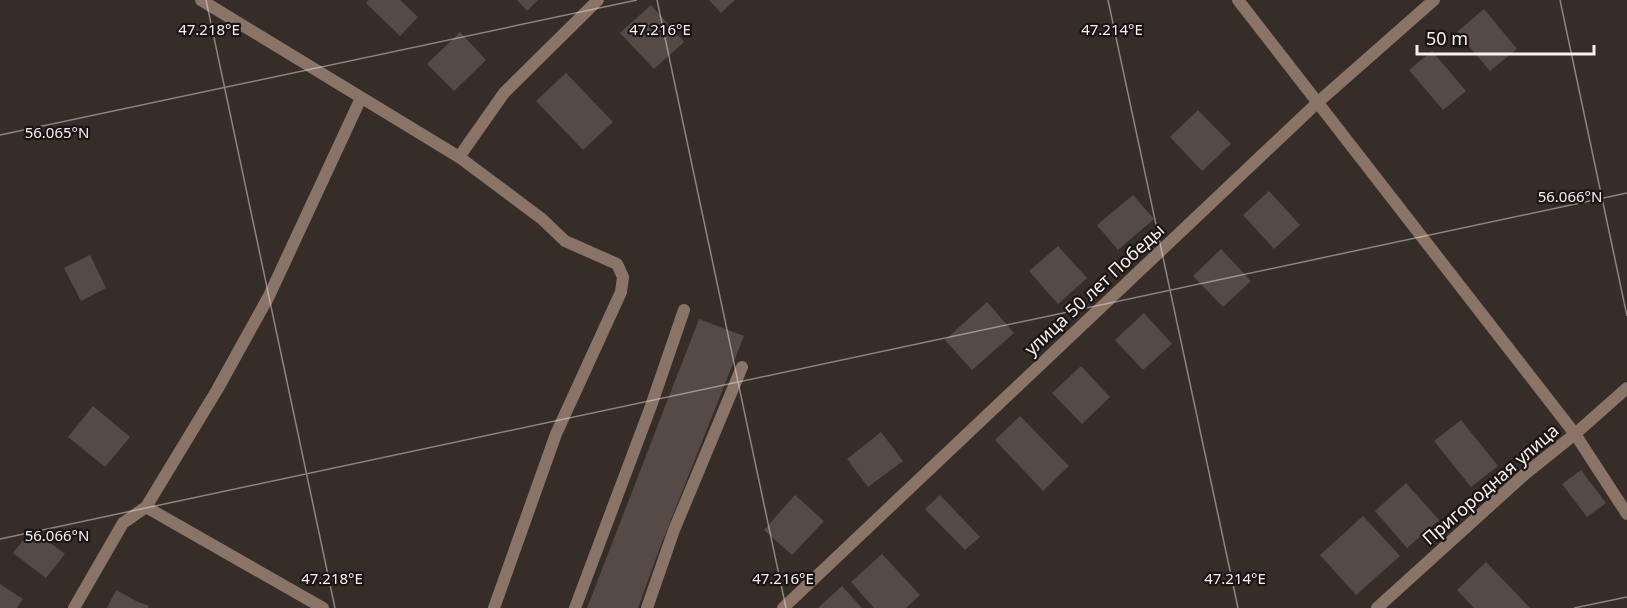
<svg xmlns="http://www.w3.org/2000/svg" width="1627" height="608" font-family="'Noto Sans',sans-serif">
	<rect width="100%" height="100%" fill="#362c28"/>
	<g fill="#564a47">
		<polygon points="369,0 400,0 418,17 400,36 366,3"/>
		<polygon points="517,0 538,0 527,11"/>
		<polygon points="709,0 735,0 721,13"/>
		<polygon points="651,5 684,42 654,69 620,33"/>
		<polygon points="1484,9 1517,49 1490,71 1457,32"/>
		<polygon points="460,32 486,60 454,91 427,64"/>
		<polygon points="1432,51 1466,91 1443,110 1409,70"/>
		<polygon points="566,73 613,122 583,150 536,101"/>
		<polygon points="1198,110 1231,144 1202,171 1170,137"/>
		<polygon points="1269,191 1300,225 1274,249 1243,215"/>
		<polygon points="1133,195 1154,219 1118,250 1097,225"/>
		<polygon points="1058,246 1087,278 1058,304 1029,271"/>
		<polygon points="1221,249 1251,281 1223,307 1193,276"/>
		<polygon points="90,255 106,288 81,301 64,268"/>
		<polygon points="987,302 1014,333 972,370 945,340"/>
		<polygon points="1144,313 1172,344 1143,370 1115,340"/>
		<polygon points="699,319 744,336 659,550 638,608 587,608"/>
		<polygon points="1081,366 1110,397 1082,424 1052,393"/>
		<polygon points="93,406 130,437 105,467 68,437"/>
		<polygon points="1020,416 1069,466 1043,491 995,440"/>
		<polygon points="1461,420 1498,466 1471,487 1434,441"/>
		<polygon points="881,432 903,461 868,487 847,459"/>
		<polygon points="1581,470 1606,503 1587,517 1562,484"/>
		<polygon points="1406,483 1439,520 1407,548 1375,511"/>
		<polygon points="795,495 824,521 792,555 764,530"/>
		<polygon points="940,495 980,537 965,550 925,509"/>
		<polygon points="1363,516 1400,556 1356,595 1320,555"/>
		<polygon points="32,529 65,554 46,578 13,553"/>
		<polygon points="882,554 920,595 906,608 874,608 851,582"/>
		<polygon points="1486,562 1530,608 1474,608 1457,590"/>
		<polygon points="0,584 23,599 17,608 0,608"/>
		<polygon points="842,586 862,608 818,608"/>
		<polygon points="116,590 138,602 149,606 148,608 107,608"/>
	</g>
	<g fill="none" stroke-linecap="round" stroke-linejoin="round">
		<g stroke="#8a7468" stroke-width="12">
			<polyline points="201,0 459,157 542,219 565,241 617,264 623,277 621,292 556,434 494,608"/>
			<polyline points="323,608 146,507 217,390 269,296 361,98"/>
			<polyline points="575,608 651,406 684,310"/>
			<polyline points="647,608 674,530 742,367"/>
		</g>
		<g stroke="#8a7468" stroke-width="12">
			<polyline points="1238,0 1575,434 1627,514"/>
			<polyline points="459,157 504,93 598,0"/>
			<polyline points="74,608 123,523 146,507"/>
			<polyline points="783,608 1317,103 1434,0"/>
			<polyline points="1377,608 1525,474 1575,434 1627,388"/>
		</g>
	</g>
	<path fill="none" stroke="#f7f0ed" stroke-width="1.5" stroke-opacity="0.45" d="M206 0 335 608M657 0 786 608M1108 0 1238 608M1560 0 1627 316M0 135 637 0M0 539 1627 193M1574 608 1627 597"/>
	<g text-anchor="middle" dominant-baseline="central" stroke-width="4.5" stroke-linejoin="round" paint-order="stroke">
		<g font-size="18" fill="#f7f0ed" stroke="#1a1514">
			<text transform="translate(1094 289) rotate(-43)">улица 50 лет Победы</text>
			<text transform="translate(1490 484) rotate(-41)">Пригородная улица</text>
		</g>
	</g>
	<g font-size="15" text-anchor="middle" fill="#f7f0ed" stroke="#1a1514" stroke-width="4.5" stroke-linejoin="round" paint-order="stroke">
		<text x="209" y="35">47.218°E</text>
		<text x="660" y="35">47.216°E</text>
		<text x="1112" y="35">47.214°E</text>
		<text x="57" y="138">56.065°N</text>
		<text x="1570" y="202">56.066°N</text>
		<text x="57" y="541">56.066°N</text>
		<text x="332" y="584">47.218°E</text>
		<text x="783" y="584">47.216°E</text>
		<text x="1235" y="584">47.214°E</text>
	</g>
	<path d="M1417 45v9h177v-9" fill="none" stroke="#f7f0ed" stroke-width="3"/>
	<text x="1426" y="45" font-size="18" fill="#f7f0ed" stroke="#1a1514" stroke-width="4.5" paint-order="stroke">50 m</text>
</svg>
